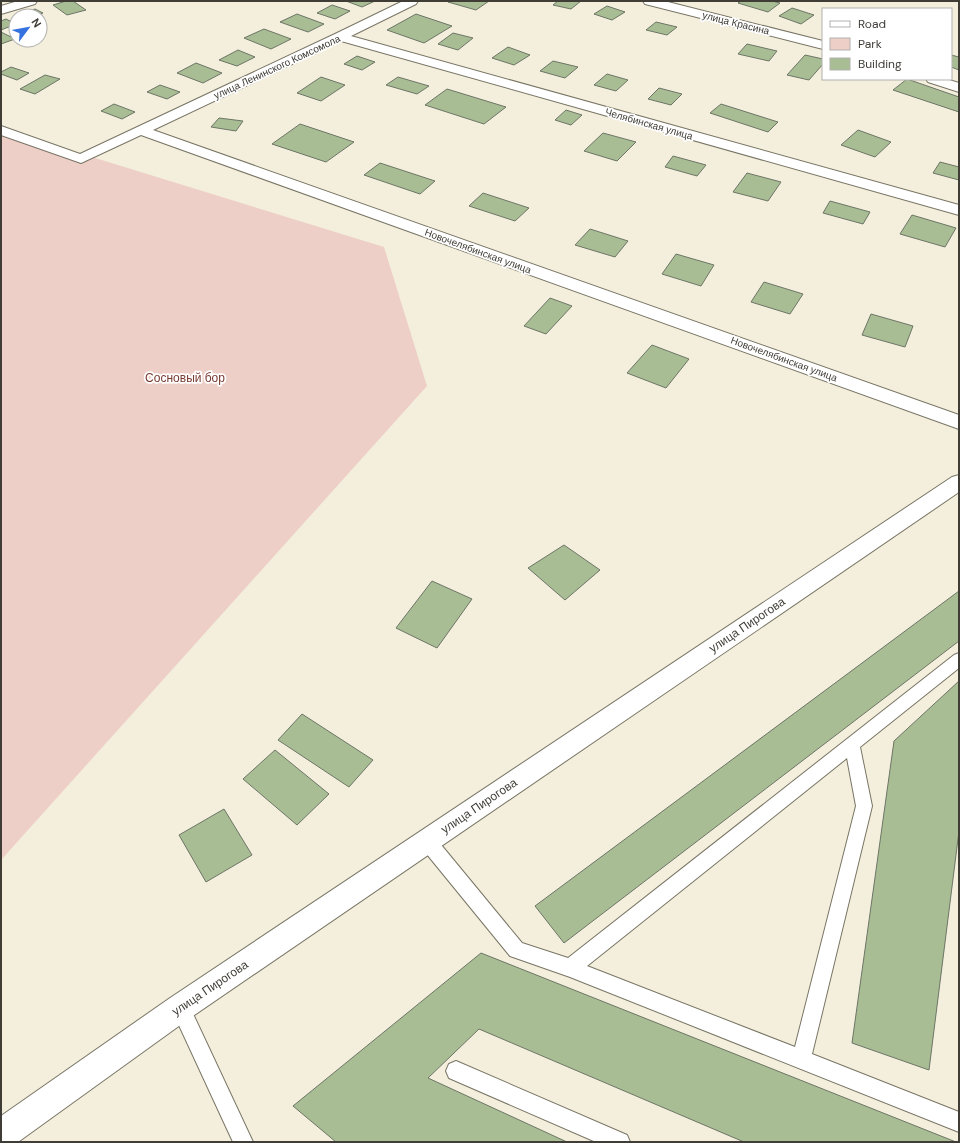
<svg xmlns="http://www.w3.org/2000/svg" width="960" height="1143" font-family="'DM Sans',sans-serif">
	<rect width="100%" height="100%" fill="#f3efdc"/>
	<polygon fill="#eecfc8" points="1,129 384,247 427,386 1,860"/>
	<g fill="#a9bd95" stroke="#6d7566">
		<polygon points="66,1 73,1 86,10 67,15 53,5"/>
		<polygon points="346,1 375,1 362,7"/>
		<polygon points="450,1 489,1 476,10 448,2"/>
		<polygon points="558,1 581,1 571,9 553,5"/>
		<polygon points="741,1 772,1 780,3 768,12 738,3"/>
		<polygon points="332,5 350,11 335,19 317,13"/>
		<polygon points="607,6 625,12 612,20 594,14"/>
		<polygon points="792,8 814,15 801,24 779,16"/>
		<polygon points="35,9 43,13 34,16 17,15"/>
		<polygon points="297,14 324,24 308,32 280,22"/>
		<polygon points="416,14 452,26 424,43 387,30"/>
		<polygon points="6,19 16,24 1,30 1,21"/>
		<polygon points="656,22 677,27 667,35 646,30"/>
		<polygon points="264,29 291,39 271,49 244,38"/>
		<polygon points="1,32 15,39 1,44"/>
		<polygon points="453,33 473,38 458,50 438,44"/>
		<polygon points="747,44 777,51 769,61 738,54"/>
		<polygon points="508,47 530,55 514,65 492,58"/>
		<polygon points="238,50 255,57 237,66 219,60"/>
		<polygon points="805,55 823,59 823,64 809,80 787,75"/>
		<polygon points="951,55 959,57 959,70 951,67"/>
		<polygon points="357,56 375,62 362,70 344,64"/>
		<polygon points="553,61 578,67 565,78 540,71"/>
		<polygon points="196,63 222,73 203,83 177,73"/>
		<polygon points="11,67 29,73 17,80 1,74 1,72"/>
		<polygon points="607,74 628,80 616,91 594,85"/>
		<polygon points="45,75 60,79 35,94 20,89"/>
		<polygon points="321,77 345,85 321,101 297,93"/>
		<polygon points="398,77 429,86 417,94 386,85"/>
		<polygon points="907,79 959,97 959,112 893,90"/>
		<polygon points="160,85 180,92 167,99 147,92"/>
		<polygon points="659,88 682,94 671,105 648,99"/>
		<polygon points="447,89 506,107 484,124 425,105"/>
		<polygon points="114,104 135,112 122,119 101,111"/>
		<polygon points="721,104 778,122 768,132 710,113"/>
		<polygon points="566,110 582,115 571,125 555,120"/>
		<polygon points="219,118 243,121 236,131 211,127"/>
		<polygon points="300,124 354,142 326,162 272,144"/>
		<polygon points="858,130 891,142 875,157 841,145"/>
		<polygon points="603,133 636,142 617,161 584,151"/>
		<polygon points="673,156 706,165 697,176 665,167"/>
		<polygon points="940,162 959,167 959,180 933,173"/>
		<polygon points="380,163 435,181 420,194 364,175"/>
		<polygon points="747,173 781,182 768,201 733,192"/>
		<polygon points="483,193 529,208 515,221 469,206"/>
		<polygon points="830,201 870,212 863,224 823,213"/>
		<polygon points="912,215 956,228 945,247 900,234"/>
		<polygon points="590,229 628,241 615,257 575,245"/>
		<polygon points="676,254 714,265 701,286 662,274"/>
		<polygon points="764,282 803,294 790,314 751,302"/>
		<polygon points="550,298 572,306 546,334 524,326"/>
		<polygon points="871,314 913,326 905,347 862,335"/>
		<polygon points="652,345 689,359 666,388 627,373"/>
		<polygon points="564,545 600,570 565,600 528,568"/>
		<polygon points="432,581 472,599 437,648 396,628"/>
		<polygon points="959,591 959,641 564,943 535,906"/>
		<polygon points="959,681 959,831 929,1070 852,1043 894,741"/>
		<polygon points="302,714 373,760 349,787 278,740"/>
		<polygon points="275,750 329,794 297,825 243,779"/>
		<polygon points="224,809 252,855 206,882 179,835"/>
		<polygon points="481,953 956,1142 744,1142 479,1029 428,1078 567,1142 336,1142 293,1106"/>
	</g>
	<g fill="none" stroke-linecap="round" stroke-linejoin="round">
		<defs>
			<g id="service">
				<path d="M959 653V668L860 747 872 806 812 1054 959 1112V1132L570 977 510 956 421 847 419 841 421 835 427 833 433 835 522 943 568 958 954 655ZM847 758 856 806 795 1047 587 966Z"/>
				<polygon points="180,999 187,1001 253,1142 233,1142 171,1008 173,1001"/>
				<polygon points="456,1061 627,1135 630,1142 596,1142 449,1078 446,1071 449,1064"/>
			</g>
			<g id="minor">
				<polygon points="18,1 37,1 35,4 1,14 1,6"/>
				<polygon points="403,1 418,1 416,4 351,36 959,205 959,215 341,41 153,130 959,415 959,429 141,135 81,163 1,135 1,126 80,154 335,34"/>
				<polygon points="643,1 664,1 823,41 823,49 645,4"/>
				<polygon points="926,79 946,79 959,83 959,92 928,82"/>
			</g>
			<polygon id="tertiary" points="959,475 959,492 190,1018 18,1142 1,1142 1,1116 170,998 952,477"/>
		</defs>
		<use href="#service" stroke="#797565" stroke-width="2"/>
		<use href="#minor" stroke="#797565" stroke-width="2"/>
		<use href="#tertiary" stroke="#797565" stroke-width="2"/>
		<use href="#service" fill="#fff" fill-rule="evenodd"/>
		<use href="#minor" fill="#fff" fill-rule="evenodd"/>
		<use href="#tertiary" fill="#fff" fill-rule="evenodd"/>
	</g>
	<g text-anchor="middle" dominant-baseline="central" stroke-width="3.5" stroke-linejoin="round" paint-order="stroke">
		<g font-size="10" fill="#3f3d36" stroke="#fff">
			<text transform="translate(736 23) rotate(14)">улица Красина</text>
			<text transform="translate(277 67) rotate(-25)">улица Ленинского Комсомола</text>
			<text transform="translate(649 124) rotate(16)">Челябинская улица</text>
			<text transform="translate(478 251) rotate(20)">Новочелябинская улица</text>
			<text transform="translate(784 359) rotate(20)">Новочелябинская улица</text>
		</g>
		<g font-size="12" fill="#793a30" stroke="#fff">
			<text x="185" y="378">Сосновый бор</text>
		</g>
		<g font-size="12" fill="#3f3d36" stroke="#fff">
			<text transform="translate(747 625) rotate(-34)">улица Пирогова</text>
			<text transform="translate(479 806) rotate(-34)">улица Пирогова</text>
			<text transform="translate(210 988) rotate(-34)">улица Пирогова</text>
		</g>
	</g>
	<rect width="960" height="1143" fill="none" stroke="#3f3d36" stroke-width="4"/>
	<rect x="822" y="8" width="130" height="72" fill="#ffffff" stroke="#b2b1af"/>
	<rect x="830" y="21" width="20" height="6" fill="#ffffff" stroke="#b2b1af"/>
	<text x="858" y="28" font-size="12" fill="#3f3d36">Road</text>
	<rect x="830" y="38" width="20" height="12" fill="#eecfc8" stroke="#b2b1af"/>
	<text x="858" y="48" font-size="12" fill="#3f3d36">Park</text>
	<rect x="830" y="58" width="20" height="12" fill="#a9bd95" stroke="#b2b1af"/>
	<text x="858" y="68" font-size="12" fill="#3f3d36">Building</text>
	<g transform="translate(28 28) rotate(58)"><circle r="19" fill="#ffffff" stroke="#b2b1af"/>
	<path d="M0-3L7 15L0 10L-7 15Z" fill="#3671e0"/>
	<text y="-6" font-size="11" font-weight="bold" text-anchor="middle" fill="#3f3d36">N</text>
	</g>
</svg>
